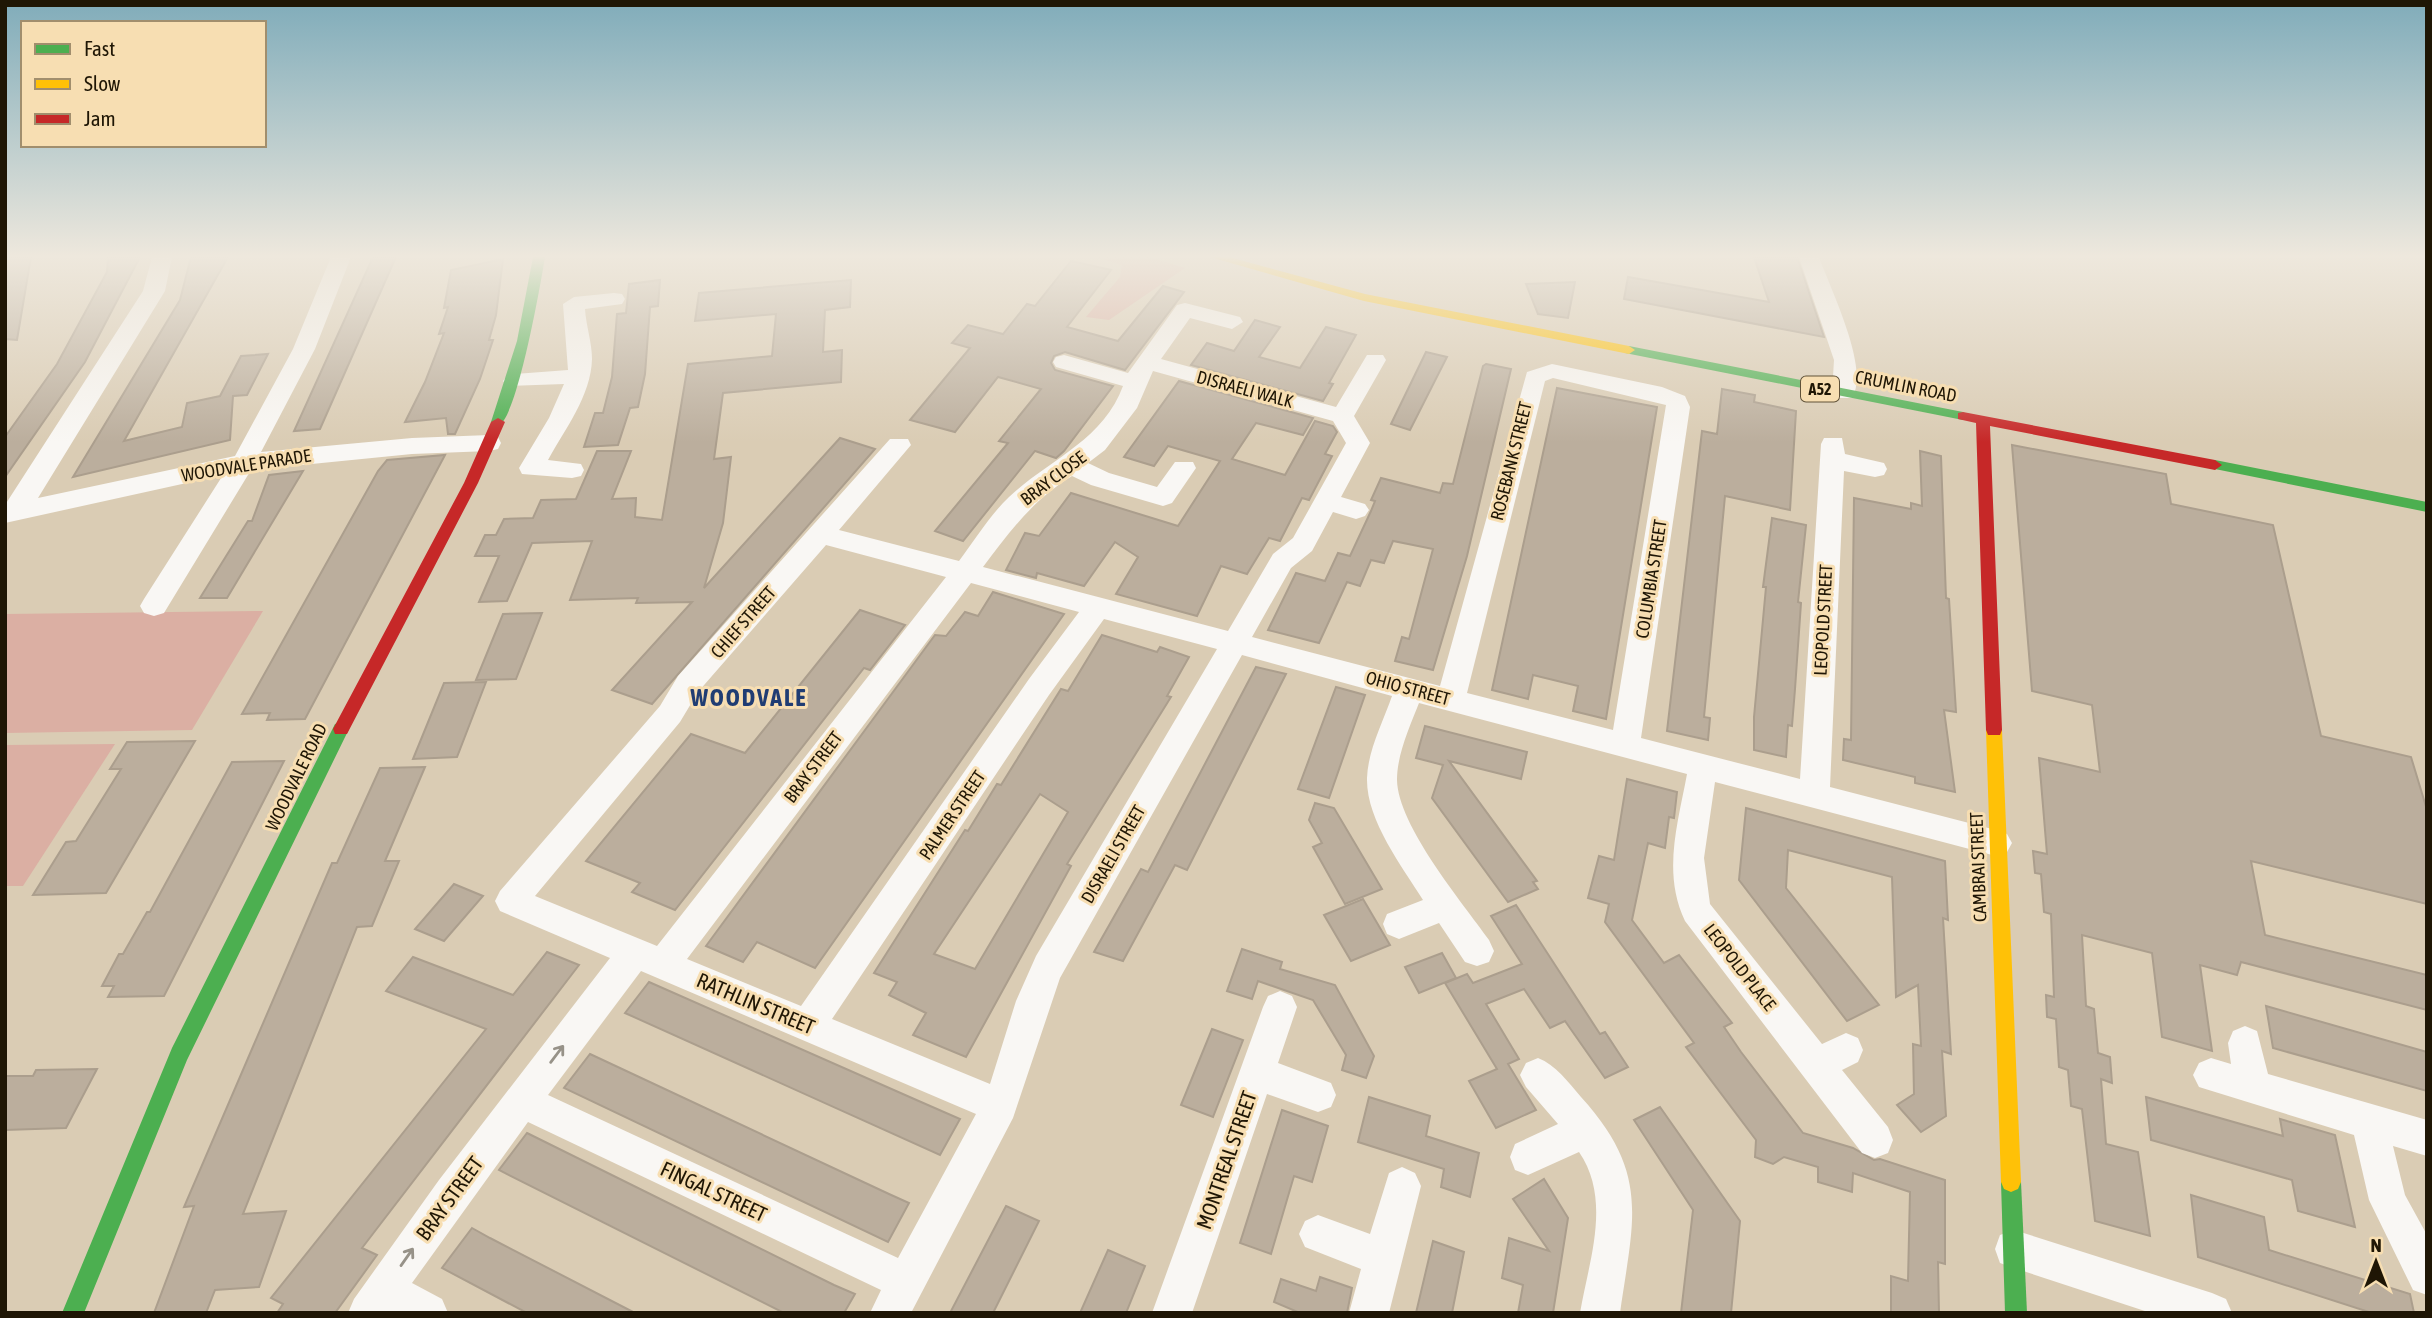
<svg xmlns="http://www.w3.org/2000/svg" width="2432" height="1318" font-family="'Asap Condensed',sans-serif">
	<rect width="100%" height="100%" fill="#daccb4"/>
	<g fill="#dbafa3">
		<polygon points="1095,257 1149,257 1185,268 1109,320 1086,317 1120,277 1122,265"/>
		<polygon points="263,611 192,730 5,733 5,614"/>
		<polygon points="115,744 23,886 5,886 5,745"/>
	</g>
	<g fill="#bbae9d" stroke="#ab9e8d" stroke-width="2" fill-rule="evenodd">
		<polygon points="5,257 31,257 17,340 5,339"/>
		<polygon points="108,257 140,257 85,362 5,477 5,437 57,364 107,272"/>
		<polygon points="191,257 228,257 124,441 182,427 187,403 220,396 241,356 268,354 247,395 233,396 230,440 73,477 180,300"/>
		<polygon points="373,257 396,257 320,429 294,431"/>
		<polygon points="1754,257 1797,257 1824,337 1624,299 1628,277 1769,302"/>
		<polygon points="503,259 496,315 489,340 493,340 480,379 455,434 448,434 446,418 405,422 425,382 444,333 439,334 448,307 444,308 451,270"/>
		<polygon points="1071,261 1111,270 1067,327 1118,341 1163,286 1184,292 1125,370 1065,352 1054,356 1051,363 1055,370 1113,386 1064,451 1056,458 1035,451 963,541 935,531 1008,443 999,441 1041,389 998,377 955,432 910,420 970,348 952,343 968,325 1003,334 1027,304 1035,306"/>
		<polygon points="660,280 658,306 650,307 645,374 638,407 630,408 618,445 584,447 595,413 603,413 612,377 617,314 626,313 629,284"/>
		<polygon points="851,280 850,307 825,310 823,352 842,350 841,382 723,393 714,459 731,457 723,523 704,588 840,438 875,449 652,704 612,690 692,602 636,603 638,598 570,600 592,541 532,543 507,601 479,602 499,556 475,556 485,535 496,535 504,519 533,518 541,500 576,499 597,451 631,451 612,499 636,498 635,517 662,520 688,364 772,356 776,314 695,321 699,293"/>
		<polygon points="1575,282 1568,318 1538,314 1526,284"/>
		<polygon points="1255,320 1280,327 1259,357 1300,368 1326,327 1356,335 1329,383 1333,384 1323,401 1191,365 1207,343 1234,351"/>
		<polygon points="1426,352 1447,357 1410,430 1391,424"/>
		<polygon points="1486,364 1511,369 1467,556 1433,670 1395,661 1402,637 1409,639 1433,549 1393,541 1384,563 1371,560 1360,586 1347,582 1319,643 1268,630 1296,573 1325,581 1338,553 1350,556 1371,511 1375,501 1371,500 1381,478 1440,493 1443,483 1453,484 1483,366"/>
		<polygon points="1179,381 1313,418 1303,435 1256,423 1232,459 1285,475 1315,421 1333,426 1337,432 1325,454 1332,456 1309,500 1302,498 1280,541 1269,538 1247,574 1221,566 1197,616 1116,594 1138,557 1115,542 1084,586 1037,573 1036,578 1006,570 1025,533 1039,536 1071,493 1178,526 1220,461 1168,446 1154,466 1124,457"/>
		<polygon points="1557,388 1657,407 1606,719 1573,711 1578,686 1533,675 1528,699 1492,690"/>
		<polygon points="1722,389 1755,395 1754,402 1796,411 1790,510 1725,496 1704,717 1710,718 1708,740 1667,731 1702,431 1717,434"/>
		<polygon points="2012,445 2166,474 2171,504 2273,525 2321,736 2411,757 2427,810 2427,904 2251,861 2265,935 2427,975 2427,1010 2241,962 2237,975 2200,965 2212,1051 2162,1037 2152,953 2082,935 2086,1006 2094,1009 2098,1053 2110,1057 2112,1083 2101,1079 2106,1144 2138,1152 2150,1236 2095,1221 2082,1109 2071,1106 2068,1070 2059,1067 2056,1019 2047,1017 2046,995 2054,997 2051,914 2044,912 2041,874 2035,873 2033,851 2047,854 2039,758 2100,772 2092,705 2032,691"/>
		<polygon points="1920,451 1941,456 1946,598 1949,599 1956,712 1944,710 1955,792 1915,783 1915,777 1843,760 1844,739 1851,740 1854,498 1911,509 1911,503 1922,506"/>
		<polygon points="445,455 305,719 267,720 270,713 242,714 378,471 387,460"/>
		<polygon points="303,471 227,598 200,598 248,521 252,521 269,475"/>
		<polygon points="1772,518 1806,525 1798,602 1801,603 1795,689 1792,726 1788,725 1786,757 1754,750 1754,717 1766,587 1763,587"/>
		<polygon points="993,592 1064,614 815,968 757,942 743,962 706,946 935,635 946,636 965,612 978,616"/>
		<polygon points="860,610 905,625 870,670 864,668 675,910 632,892 640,883 586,861 691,734 745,753"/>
		<polygon points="542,613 516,679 476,680 503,614"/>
		<path d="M1102 635 1157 652 1160 647 1189 657 1167 696 1171 697 1067 864 1071 866 966 1057 913 1035 926 1013 889 995 897 982 874 973 965 830 968 831 997 784 1001 785 1061 689 1068 691ZM1040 794 1068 812 975 969 934 954Z"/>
		<polygon points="1256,667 1286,674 1187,870 1175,865 1123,961 1094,952 1141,869 1148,872"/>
		<polygon points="486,682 457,757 413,759 444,683"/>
		<polygon points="1336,687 1365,695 1329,798 1298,789"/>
		<polygon points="1425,726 1527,752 1521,779 1449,761 1537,881 1533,882 1538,889 1508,902 1432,798 1443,765 1416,758"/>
		<polygon points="195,741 106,893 33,895 66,842 76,841 121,769 110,769 127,742"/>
		<polygon points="284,761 164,996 108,997 114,986 102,986 119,954 123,954 147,912 150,912 232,762"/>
		<polygon points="425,767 385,861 399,861 372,926 357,927 243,1214 286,1211 259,1287 215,1290 206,1313 154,1313 194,1206 184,1207 332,863 337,863 380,768"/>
		<polygon points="1627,779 1677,792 1674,818 1669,817 1665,848 1648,843 1632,920 1664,963 1679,955 1732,1023 1724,1027 1741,1052 1803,1133 1853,1148 1874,1160 1880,1159 1945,1180 1945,1264 1938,1262 1939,1313 1891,1313 1891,1276 1908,1281 1910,1192 1853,1173 1852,1192 1818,1182 1818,1167 1784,1157 1773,1164 1755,1157 1756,1140 1686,1047 1694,1043 1605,922 1609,904 1588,898 1599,856 1614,860"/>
		<polygon points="1315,803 1334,808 1382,889 1345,904 1313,847 1322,843 1309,820"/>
		<polygon points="1746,808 1945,861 1948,920 1943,918 1951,1054 1942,1051 1946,1116 1921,1132 1897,1105 1914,1094 1913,1044 1921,1046 1918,985 1896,997 1892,877 1788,850 1786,888 1879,1005 1847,1021 1739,880"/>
		<polygon points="454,884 483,896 444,941 415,929"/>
		<polygon points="1363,899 1390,945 1351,961 1324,915"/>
		<polygon points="1516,905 1600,1034 1605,1032 1628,1067 1605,1078 1565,1021 1550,1028 1524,989 1486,1004 1519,1059 1508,1064 1536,1110 1496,1128 1469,1081 1497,1069 1445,983 1467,974 1473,983 1522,964 1491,916"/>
		<polygon points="1242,949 1282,962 1280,969 1335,985 1374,1056 1366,1078 1342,1070 1346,1055 1313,1000 1258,981 1252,999 1227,991"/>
		<polygon points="547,952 579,965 362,1248 377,1255 335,1313 277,1313 283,1304 271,1298 486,1029 386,991 413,957 513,995"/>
		<polygon points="1442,953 1456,978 1419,993 1405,967"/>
		<polygon points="649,982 921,1102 960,1119 940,1155 625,1013"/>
		<polygon points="2266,1006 2427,1052 2427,1091 2273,1048"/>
		<polygon points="1212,1029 1243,1040 1213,1117 1181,1105"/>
		<polygon points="590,1054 889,1194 909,1203 888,1242 564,1088"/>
		<polygon points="97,1069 66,1128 5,1130 5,1076 33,1076 36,1070"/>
		<polygon points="1369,1097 1430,1116 1426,1136 1479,1153 1470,1197 1441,1187 1444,1169 1358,1142"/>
		<polygon points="2146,1097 2283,1136 2280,1119 2335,1135 2355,1227 2298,1211 2292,1180 2151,1140"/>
		<polygon points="1660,1107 1740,1221 1731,1313 1681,1313 1693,1210 1634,1120"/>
		<polygon points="1282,1110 1328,1126 1312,1182 1294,1176 1271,1254 1240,1243"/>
		<polygon points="527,1133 834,1285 855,1294 844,1313 784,1313 499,1170"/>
		<polygon points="1544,1179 1568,1218 1553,1313 1518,1313 1523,1285 1502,1278 1509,1238 1549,1251 1513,1199"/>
		<polygon points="2191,1195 2264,1217 2269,1250 2410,1294 2414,1313 2372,1313 2198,1257"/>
		<polygon points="1006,1206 1039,1221 993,1313 950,1313"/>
		<polygon points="472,1228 490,1238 635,1313 527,1313 442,1268"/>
		<polygon points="1433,1241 1464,1252 1452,1313 1416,1313"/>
		<polygon points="1108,1250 1145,1266 1126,1313 1080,1313"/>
		<polygon points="1320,1277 1352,1288 1347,1313 1300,1313 1274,1302 1281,1279 1316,1291"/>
	</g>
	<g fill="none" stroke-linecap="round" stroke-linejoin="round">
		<g fill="#f9f7f4" fill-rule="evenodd">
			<polygon points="152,257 172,257 165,291 38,498 235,456 293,349 331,257 351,257 315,349 261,452 412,438 489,435 498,437 501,443 498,449 489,451 412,454 251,470 164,613 154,616 144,613 140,606 144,599 223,475 5,523 5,505 143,291"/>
			<path d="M1799 257H1819C1830 288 1871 370 1852 398H1836L1832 393 1834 360Z"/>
			<path d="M614 293 622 294 625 299 622 304 585 309C586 326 592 342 592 359 591 396 565 429 548 460L581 464 584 470 581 476 572 478 522 474 519 468 549 418 564 384 507 386 503 381 507 376 515 374 568 370 563 304 574 297Z"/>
			<path d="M1185 303 1240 317 1243 322 1232 329 1190 318 1161 359 1336 407 1367 355H1383L1386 360 1354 416 1370 443 1341 497 1365 504 1369 510 1365 516 1356 519 1333 512 1312 551 1291 568 1252 637 1440 686 1527 372 1552 364 1662 387 1685 396 1690 407 1641 738 1800 779 1821 444 1824 438H1842L1845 454 1884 463 1887 469 1884 475 1875 477 1844 471 1830 787 1996 830 2007 834 2012 843 2007 852 1996 856 1715 782 1704 858 1710 904 1822 1044 1846 1033 1858 1038 1863 1050 1858 1062 1842 1070 1888 1127 1893 1140 1888 1153 1875 1158 1862 1153 1685 921C1662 873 1678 823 1687 774L1419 703C1410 726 1397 754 1397 780 1398 826 1462 902 1489 940L1494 951 1489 962 1477 966 1465 962 1439 923 1399 939 1387 934 1383 924 1387 914 1423 900C1402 866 1366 820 1367 778 1368 750 1383 722 1392 696L1242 655 1060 978 1013 1118 911 1313H870L881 1290 528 1122 412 1283 442 1299 448 1313H348L354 1299 439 1180 610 958 500 911 495 901 500 891 660 706 678 676 890 439H908L911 445 839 530 959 561C975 540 990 515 1009 497 1048 460 1103 441 1123 386L1056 367 1053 362 1056 357 1064 355 1128 373 1177 305ZM1153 371 1333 421 1346 443 1293 538 1273 554 1228 631 983 567C1010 531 1033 500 1072 476L1091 485 1163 506 1172 503 1196 468 1193 462H1175L1157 487 1109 473 1088 463 1105 450 1137 408ZM1553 378 1666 405 1613 730 1467 693 1545 381ZM826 545 946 577 657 946 535 896 680 722 698 692ZM971 583 1079 612 1029 679 801 1006 687 959ZM1104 619 1217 649 1036 956 1016 1001 990 1084 832 1019 1049 695ZM641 971 976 1114 898 1258 548 1095Z"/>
			<polygon points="1280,991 1292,996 1297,1007 1278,1063 1331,1083 1336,1095 1331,1107 1318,1112 1267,1094 1192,1313 1152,1313 1263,1007 1268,996"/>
			<polygon points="2245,1026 2257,1031 2268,1074 2427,1120 2427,1156 2393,1146 2405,1195 2427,1235 2427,1295 2413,1290 2369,1200 2354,1135 2199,1087 2193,1075 2199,1063 2211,1058 2231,1064 2228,1043 2233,1031"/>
			<path d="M1538 1058C1556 1065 1568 1082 1581 1097 1651 1174 1633 1220 1620 1313H1580C1589 1260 1612 1200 1579 1152L1528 1175 1515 1170 1510 1157 1515 1144 1558 1124 1526 1087 1520 1075 1526 1063Z"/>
			<polygon points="1402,1167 1415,1173 1421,1186 1389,1313 1349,1313 1361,1269 1305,1247 1299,1234 1305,1221 1318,1215 1370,1234 1389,1173"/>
			<polygon points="2014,1230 2212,1293 2226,1299 2232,1313 2151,1313 2014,1268 2000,1263 1995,1249 2000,1235"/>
		</g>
		<g fill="#4caf50" fill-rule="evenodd">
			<path d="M533 257H545C541 282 517 420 498 426L491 422 517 341Z"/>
			<polygon points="1629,346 1963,412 1970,416 1963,420 1625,353 1625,347"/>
			<polygon points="2215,460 2427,502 2427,512 2210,468 2208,465"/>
			<polygon points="341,722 347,724 349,729 187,1060 84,1313 62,1313 172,1048 335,724"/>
			<polygon points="2011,1172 2018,1175 2021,1182 2027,1313 2005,1313 2001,1182 2004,1175"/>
		</g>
		<g fill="#ffc107" fill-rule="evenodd">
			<polygon points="1210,257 1229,257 1365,294 1629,346 1635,350 1629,354 1364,301"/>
			<polygon points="1994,723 2000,725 2002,730 2021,1182 2018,1189 2011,1192 2004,1189 2001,1182 1986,730 1988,725"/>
		</g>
		<g fill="#c62828" fill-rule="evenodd">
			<polygon points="1963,412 2215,460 2222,465 2215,470 1990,426 2002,730 2000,735 1988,735 1986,730 1976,423 1958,419 1958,413"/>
			<polygon points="498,418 505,422 478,483 347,734 335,734 333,729 464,483 491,422"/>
		</g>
	</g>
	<defs><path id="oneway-shaft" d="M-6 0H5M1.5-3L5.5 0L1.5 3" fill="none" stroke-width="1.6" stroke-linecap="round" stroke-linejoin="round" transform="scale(1.75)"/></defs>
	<g stroke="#979288">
		<use href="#oneway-shaft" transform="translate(557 1054) rotate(-53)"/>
		<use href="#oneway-shaft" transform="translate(407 1257) rotate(-55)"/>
	</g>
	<linearGradient id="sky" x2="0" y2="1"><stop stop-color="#80acba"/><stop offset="0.58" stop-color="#eee8dd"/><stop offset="1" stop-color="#eee8dd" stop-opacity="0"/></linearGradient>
	<rect width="2432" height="442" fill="url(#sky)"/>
	<g text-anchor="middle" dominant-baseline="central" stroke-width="6" stroke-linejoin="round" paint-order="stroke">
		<rect fill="#f7deb2" stroke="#605239" stroke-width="2" x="1801" y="376.5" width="38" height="25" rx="5"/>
		<g font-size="16" font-weight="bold" fill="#1f1605">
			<text x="1820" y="389">A52</text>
		</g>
		<g font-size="18" fill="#1f1605" stroke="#f7deb2">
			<text transform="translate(1906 386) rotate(11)">CRUMLIN ROAD</text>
			<text transform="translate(1245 389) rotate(15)">DISRAELI WALK</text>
			<text transform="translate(1511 461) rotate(-76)">ROSEBANK STREET</text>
			<text transform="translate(246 465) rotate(-9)">WOODVALE PARADE</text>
			<text transform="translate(1053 478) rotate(-37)">BRAY CLOSE</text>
			<text transform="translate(1651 579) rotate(-81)">COLUMBIA STREET</text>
			<text transform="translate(1823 620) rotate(-87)">LEOPOLD STREET</text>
			<text transform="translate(743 622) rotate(-49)">CHIEF STREET</text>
			<text transform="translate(1408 688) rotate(15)">OHIO STREET</text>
			<text transform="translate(813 767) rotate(-53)">BRAY STREET</text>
			<text transform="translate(296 777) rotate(-64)">WOODVALE ROAD</text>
			<text transform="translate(952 815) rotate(-56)">PALMER STREET</text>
			<text transform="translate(1113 854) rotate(-60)">DISRAELI STREET</text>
			<text transform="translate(1978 867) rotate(-92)">CAMBRAI STREET</text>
			<text transform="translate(1740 967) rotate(52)">LEOPOLD PLACE</text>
		</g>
		<g font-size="21" fill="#1f1605" stroke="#f7deb2">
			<text transform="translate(756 1003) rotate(23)">RATHLIN STREET</text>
			<text transform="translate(1226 1160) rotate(-71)">MONTREAL STREET</text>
			<text transform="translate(714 1191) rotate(25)">FINGAL STREET</text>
			<text transform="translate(449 1198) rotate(-54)">BRAY STREET</text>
		</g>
		<g font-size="24" font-weight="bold" letter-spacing="2" fill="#203d73" stroke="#f7deb2">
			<text x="749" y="697">WOODVALE</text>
		</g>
	</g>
	<rect width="2432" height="1318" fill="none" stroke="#1f1605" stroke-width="14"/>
	<rect x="21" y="21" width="245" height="126" fill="#f7deb2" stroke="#a18e6d" stroke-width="2"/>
	<rect x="35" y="44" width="35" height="10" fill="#4caf50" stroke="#a18e6d" stroke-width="2"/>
	<text x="84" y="56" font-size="21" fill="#1f1605">Fast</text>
	<rect x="35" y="79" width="35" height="10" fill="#ffc107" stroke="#a18e6d" stroke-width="2"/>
	<text x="84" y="91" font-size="21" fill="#1f1605">Slow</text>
	<rect x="35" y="114" width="35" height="10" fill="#c62828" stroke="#a18e6d" stroke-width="2"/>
	<text x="84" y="126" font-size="21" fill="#1f1605">Jam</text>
	<g transform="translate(2376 1262)" stroke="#f7deb2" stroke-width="5" paint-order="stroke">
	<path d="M0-5L12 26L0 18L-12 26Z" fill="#1f1605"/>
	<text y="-10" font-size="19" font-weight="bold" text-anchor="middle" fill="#1f1605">N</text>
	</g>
</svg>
